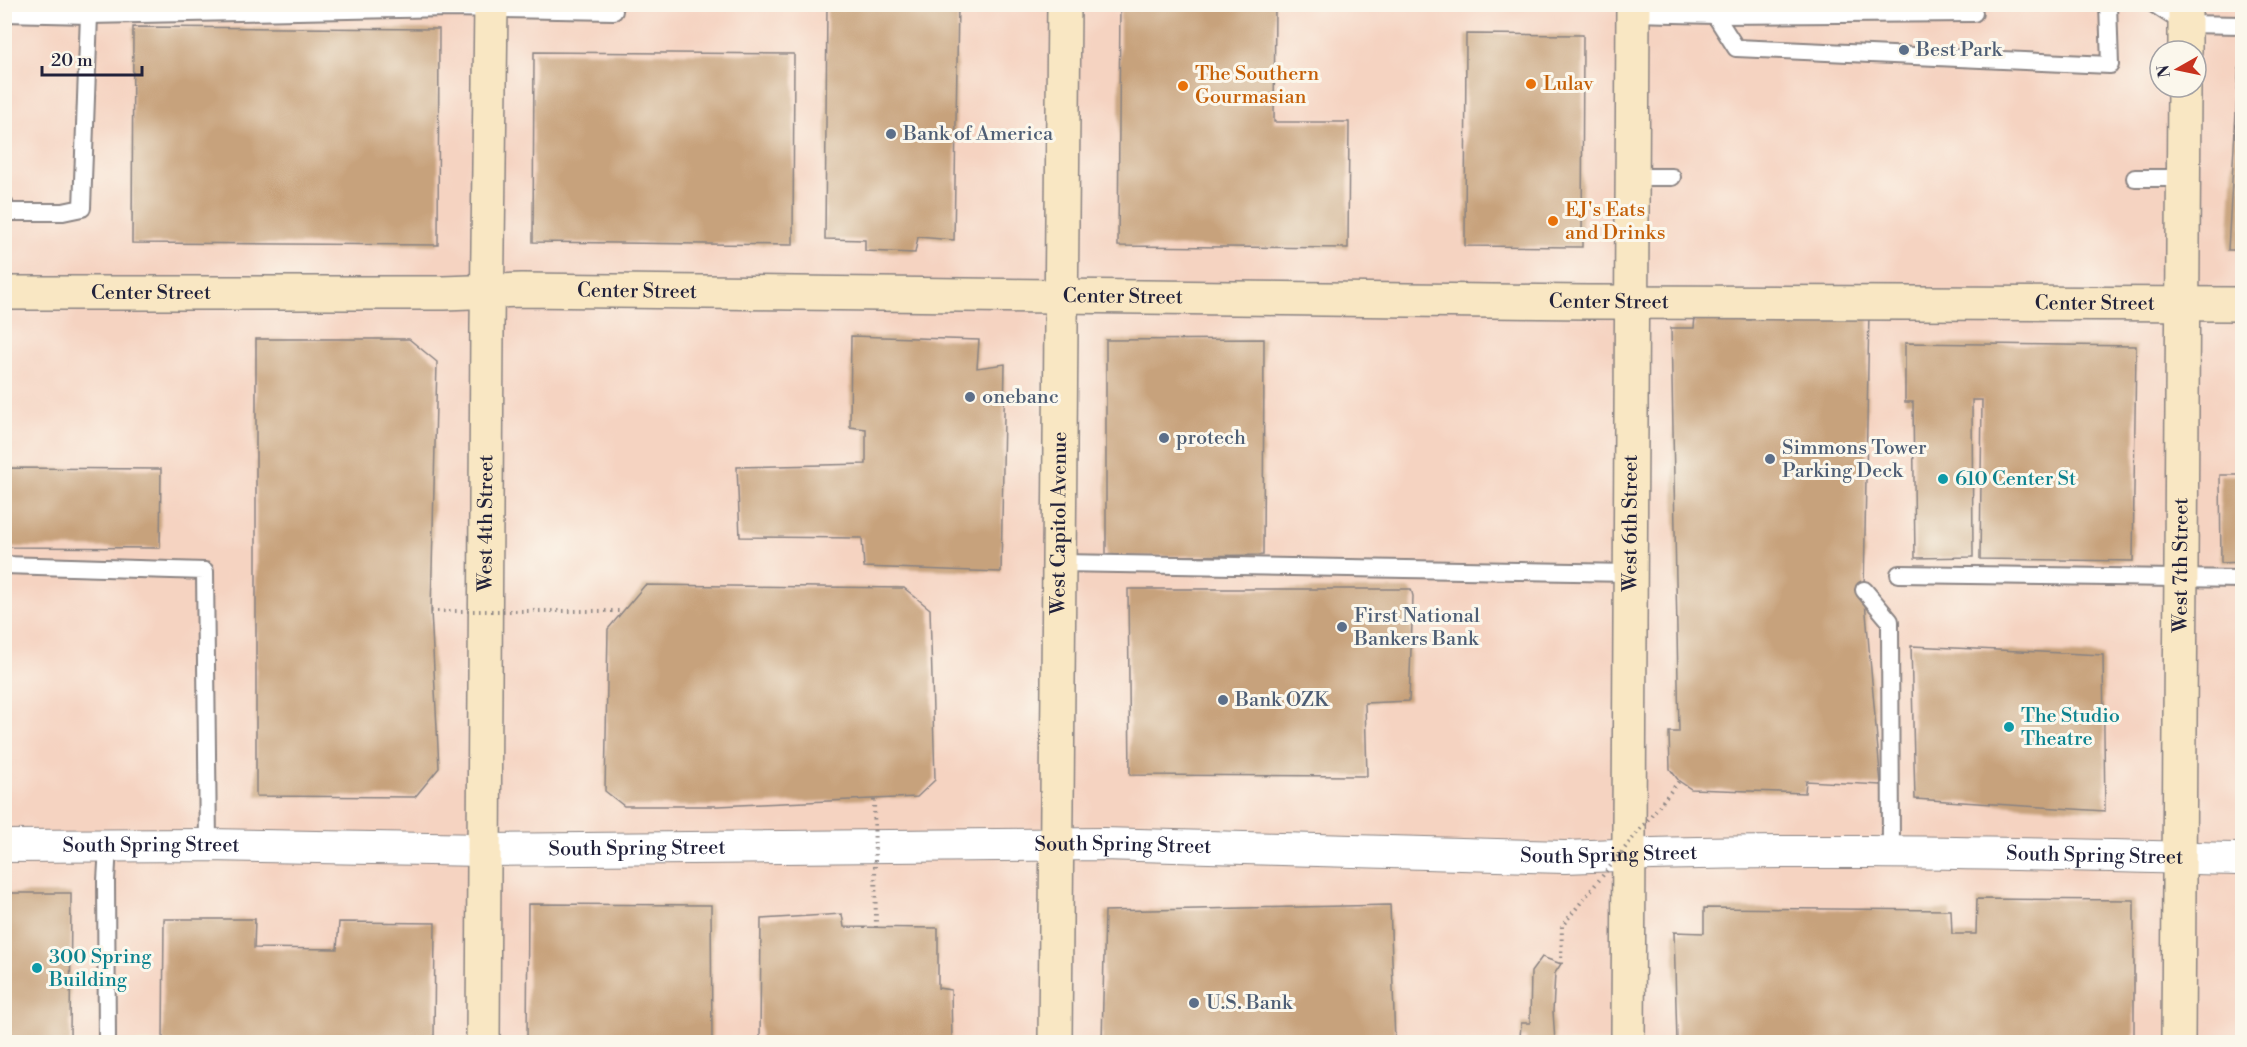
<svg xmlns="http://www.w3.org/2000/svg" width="2247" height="1047" font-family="'Libre Bodoni',serif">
	<rect width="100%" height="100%" fill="#fbf7ec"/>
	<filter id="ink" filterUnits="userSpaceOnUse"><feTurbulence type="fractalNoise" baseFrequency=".0167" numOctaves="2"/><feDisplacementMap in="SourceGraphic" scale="12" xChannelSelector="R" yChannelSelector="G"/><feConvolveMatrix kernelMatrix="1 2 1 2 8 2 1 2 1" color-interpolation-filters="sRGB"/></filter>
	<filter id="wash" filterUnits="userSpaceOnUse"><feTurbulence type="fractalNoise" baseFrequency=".008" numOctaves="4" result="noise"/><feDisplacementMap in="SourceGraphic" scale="24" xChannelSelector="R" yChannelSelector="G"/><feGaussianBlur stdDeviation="1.35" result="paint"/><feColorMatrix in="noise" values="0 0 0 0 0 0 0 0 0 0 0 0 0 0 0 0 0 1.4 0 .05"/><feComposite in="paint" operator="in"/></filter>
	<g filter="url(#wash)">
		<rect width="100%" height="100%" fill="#f3e4c9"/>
		<path fill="#f5d3c1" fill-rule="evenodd" d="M5 5H2242V1042H5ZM2160 51H2196V87H2160Z"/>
		<g id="blocks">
			<g fill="#c7a27c">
				<polygon points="827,4 958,4 954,240 918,237 915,253 865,251 865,240 825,239"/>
				<polygon points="1120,4 1275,4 1274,122 1349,122 1348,248 1118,246"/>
				<polygon points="133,27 439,29 438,245 132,243"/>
				<polygon points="1466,34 1583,35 1582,247 1465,246"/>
				<polygon points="534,52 794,54 793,245 533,242"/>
				<polygon points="2239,61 2242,61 2242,250 2228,250"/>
				<polygon points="1750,307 1869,310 1864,590 1881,785 1806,781 1805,793 1691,789 1679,781 1670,769 1669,732 1679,732 1671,328 1694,328 1695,316 1750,320"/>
				<polygon points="851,336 979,340 977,368 1005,364 1001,572 864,567 862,538 740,537 737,467 866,464 866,429 850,427"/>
				<polygon points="256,339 409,339 437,362 431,611 439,768 415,797 256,796"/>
				<polygon points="1264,339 1263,555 1106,557 1106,340"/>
				<polygon points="1905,343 2136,346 2133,561 1980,559 1982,400 1972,400 1973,557 1915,558 1913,402 1905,402"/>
				<polygon points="4,468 161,469 160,548 4,547"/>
				<polygon points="2220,475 2242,475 2242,562 2221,563"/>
				<polygon points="645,585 904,588 930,609 935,780 917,797 718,806 624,806 605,791 608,629"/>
				<polygon points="1128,589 1411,589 1413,596 1409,701 1365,703 1367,776 1130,775"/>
				<polygon points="1911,646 2103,655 2105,811 1915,799"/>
				<polygon points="5,893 71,893 70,1042 5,1042"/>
				<polygon points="1977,899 2134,900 2134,1042 1677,1042 1674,932 1704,933 1704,908 1951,910 1952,934 1976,934"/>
				<polygon points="528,904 711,905 712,1042 527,1042"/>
				<polygon points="1390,905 1395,1042 1102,1042 1105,911"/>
				<polygon points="842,914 844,927 938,928 938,988 951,990 952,1042 760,1042 761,919"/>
				<polygon points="164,919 255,919 254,948 337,949 339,922 435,923 434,1042 163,1042"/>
				<polygon points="1542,957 1561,964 1555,973 1553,1011 1555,1042 1526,1042 1526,1037 1520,1038 1521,1023 1530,1023 1531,972"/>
			</g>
		</g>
	</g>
	<g filter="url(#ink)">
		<use href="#blocks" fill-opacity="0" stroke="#8a8382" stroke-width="1.5"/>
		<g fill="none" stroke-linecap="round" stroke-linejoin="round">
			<defs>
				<g id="lane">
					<polyline points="1715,4 1715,15 1736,48 2110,65 2108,4"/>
					<polyline points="2154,4 2185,24 2242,25"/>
					<polyline points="4,13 89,15 449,8 614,11"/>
					<polyline points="1633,13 1715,15 1974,13"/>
					<polyline points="1633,177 1672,177"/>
					<polyline points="2135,178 2183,178"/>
					<polyline points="4,203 6,212 63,212 82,208 89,15"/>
					<polyline points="1060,563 1630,573"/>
					<polyline points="4,565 205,571 208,845"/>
					<polyline points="1899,574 2242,579"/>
					<polyline points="1864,590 1890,621 1891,852"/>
					<polyline points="107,1042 106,881 108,846"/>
				</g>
				<g id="street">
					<path id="s1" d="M4 846 208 845 484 850 1103 844 1565 857C1790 847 2017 854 2242 859"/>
				</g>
				<g id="secondary">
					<polyline points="2185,51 2185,4"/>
					<path id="s2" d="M4 293H444L522 290 1588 302 2242 304"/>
					<path id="s3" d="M483 1042 487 326 491 4"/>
					<path id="s4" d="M1055 1042C1057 697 1061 350 1064 4"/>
					<path id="s5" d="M1628 1042 1633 4"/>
					<path id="s6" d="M2178 1042 2184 87"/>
				</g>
			</defs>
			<use href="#lane" stroke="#8a8382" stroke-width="20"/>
			<use href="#street" stroke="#8a8382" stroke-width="34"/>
			<use href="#secondary" stroke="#8a8382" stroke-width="36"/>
			<use href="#lane" stroke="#fff" stroke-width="16"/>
			<use href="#street" stroke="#fff" stroke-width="32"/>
			<use href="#secondary" stroke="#f9e7c3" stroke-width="33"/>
			<g stroke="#8a8382" stroke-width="4" stroke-dasharray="1.5 4.5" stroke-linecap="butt">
				<polyline points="431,611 623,611"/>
				<polyline points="874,800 876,928"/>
				<polyline points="1561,964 1562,926 1679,781"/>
			</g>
		</g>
	</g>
	<g fill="#5c6f8a" stroke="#fbf7ec" stroke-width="2">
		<circle cx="1904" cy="50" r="6"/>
		<circle cx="891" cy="134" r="6"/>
		<circle cx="970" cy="397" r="6"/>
		<circle cx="1164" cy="438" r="6"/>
		<circle cx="1770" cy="459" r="6"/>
		<circle cx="1342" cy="627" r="6"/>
		<circle cx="1223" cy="700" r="6"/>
		<circle cx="1194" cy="1003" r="6"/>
	</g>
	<g fill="#e8710a" stroke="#fbf7ec" stroke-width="2">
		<circle cx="1531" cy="84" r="6"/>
		<circle cx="1183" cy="86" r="6"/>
		<circle cx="1553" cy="221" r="6"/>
	</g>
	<g fill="#0f9aa8" stroke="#fbf7ec" stroke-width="2">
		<circle cx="1943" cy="479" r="6"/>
		<circle cx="2009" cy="727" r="6"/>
		<circle cx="37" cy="968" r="6"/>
	</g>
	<g text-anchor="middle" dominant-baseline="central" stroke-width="6" stroke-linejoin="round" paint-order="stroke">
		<g font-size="20" fill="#4e5e75" stroke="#fbf7ec" text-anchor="start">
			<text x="1916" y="50">Best Park</text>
			<text x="903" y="134">Bank of America</text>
			<text x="982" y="397">onebanc</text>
			<text x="1176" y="438">protech</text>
			<text x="1782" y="448">Simmons Tower<tspan x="1782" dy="23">Parking Deck</tspan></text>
			<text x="1354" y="616">First National<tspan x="1354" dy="23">Bankers Bank</tspan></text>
			<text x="1235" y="700">Bank OZK</text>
			<text x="1206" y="1003">U.S. Bank</text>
		</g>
		<g font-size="20" fill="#c56008" stroke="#fbf7ec" text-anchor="start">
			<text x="1195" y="74">The Southern<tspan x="1195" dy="23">Gourmasian</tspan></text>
			<text x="1543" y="84">Lulav</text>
			<text x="1565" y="210">EJ's Eats<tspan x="1565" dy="23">and Drinks</tspan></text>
		</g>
		<g font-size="20" fill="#22223b" stroke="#fbf7ec">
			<text stroke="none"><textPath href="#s2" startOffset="633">Center Street</textPath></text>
			<text stroke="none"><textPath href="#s2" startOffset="147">Center Street</textPath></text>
			<text stroke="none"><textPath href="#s2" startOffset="1119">Center Street</textPath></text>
			<text stroke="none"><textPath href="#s2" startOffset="1605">Center Street</textPath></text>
			<text stroke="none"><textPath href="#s2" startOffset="2091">Center Street</textPath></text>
			<text stroke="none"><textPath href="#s3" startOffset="519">West 4th Street</textPath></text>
			<text stroke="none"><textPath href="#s5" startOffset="519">West 6th Street</textPath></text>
			<text stroke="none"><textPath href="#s4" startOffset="519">West Capitol Avenue</textPath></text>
			<text stroke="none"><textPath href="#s6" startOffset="477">West 7th Street</textPath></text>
			<text stroke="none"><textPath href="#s1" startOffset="147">South Spring Street</textPath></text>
			<text stroke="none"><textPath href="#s1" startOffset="1119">South Spring Street</textPath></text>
			<text stroke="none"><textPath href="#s1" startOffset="633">South Spring Street</textPath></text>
			<text stroke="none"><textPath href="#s1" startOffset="1605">South Spring Street</textPath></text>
			<text stroke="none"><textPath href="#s1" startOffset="2091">South Spring Street</textPath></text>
		</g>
		<g font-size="20" fill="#0d838f" stroke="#fbf7ec" text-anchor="start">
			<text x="1955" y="479">610 Center St</text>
			<text x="2021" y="716">The Studio<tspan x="2021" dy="23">Theatre</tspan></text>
			<text x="49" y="957">300 Spring<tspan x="49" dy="23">Building</tspan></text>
		</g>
	</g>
	<rect width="2247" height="1047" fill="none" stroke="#fbf7ec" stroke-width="24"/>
	<g transform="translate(2178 69) rotate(261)"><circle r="28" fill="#fbf7ec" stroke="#a4a2a5" stroke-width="1.5"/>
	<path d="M0-4.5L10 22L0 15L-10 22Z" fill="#c8321e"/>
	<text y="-9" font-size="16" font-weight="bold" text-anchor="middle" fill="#22223b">N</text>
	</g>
	<path d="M42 66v9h100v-9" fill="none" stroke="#22223b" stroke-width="3"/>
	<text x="51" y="66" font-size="18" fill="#22223b" stroke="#fbf7ec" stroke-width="4.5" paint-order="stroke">20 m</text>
</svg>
